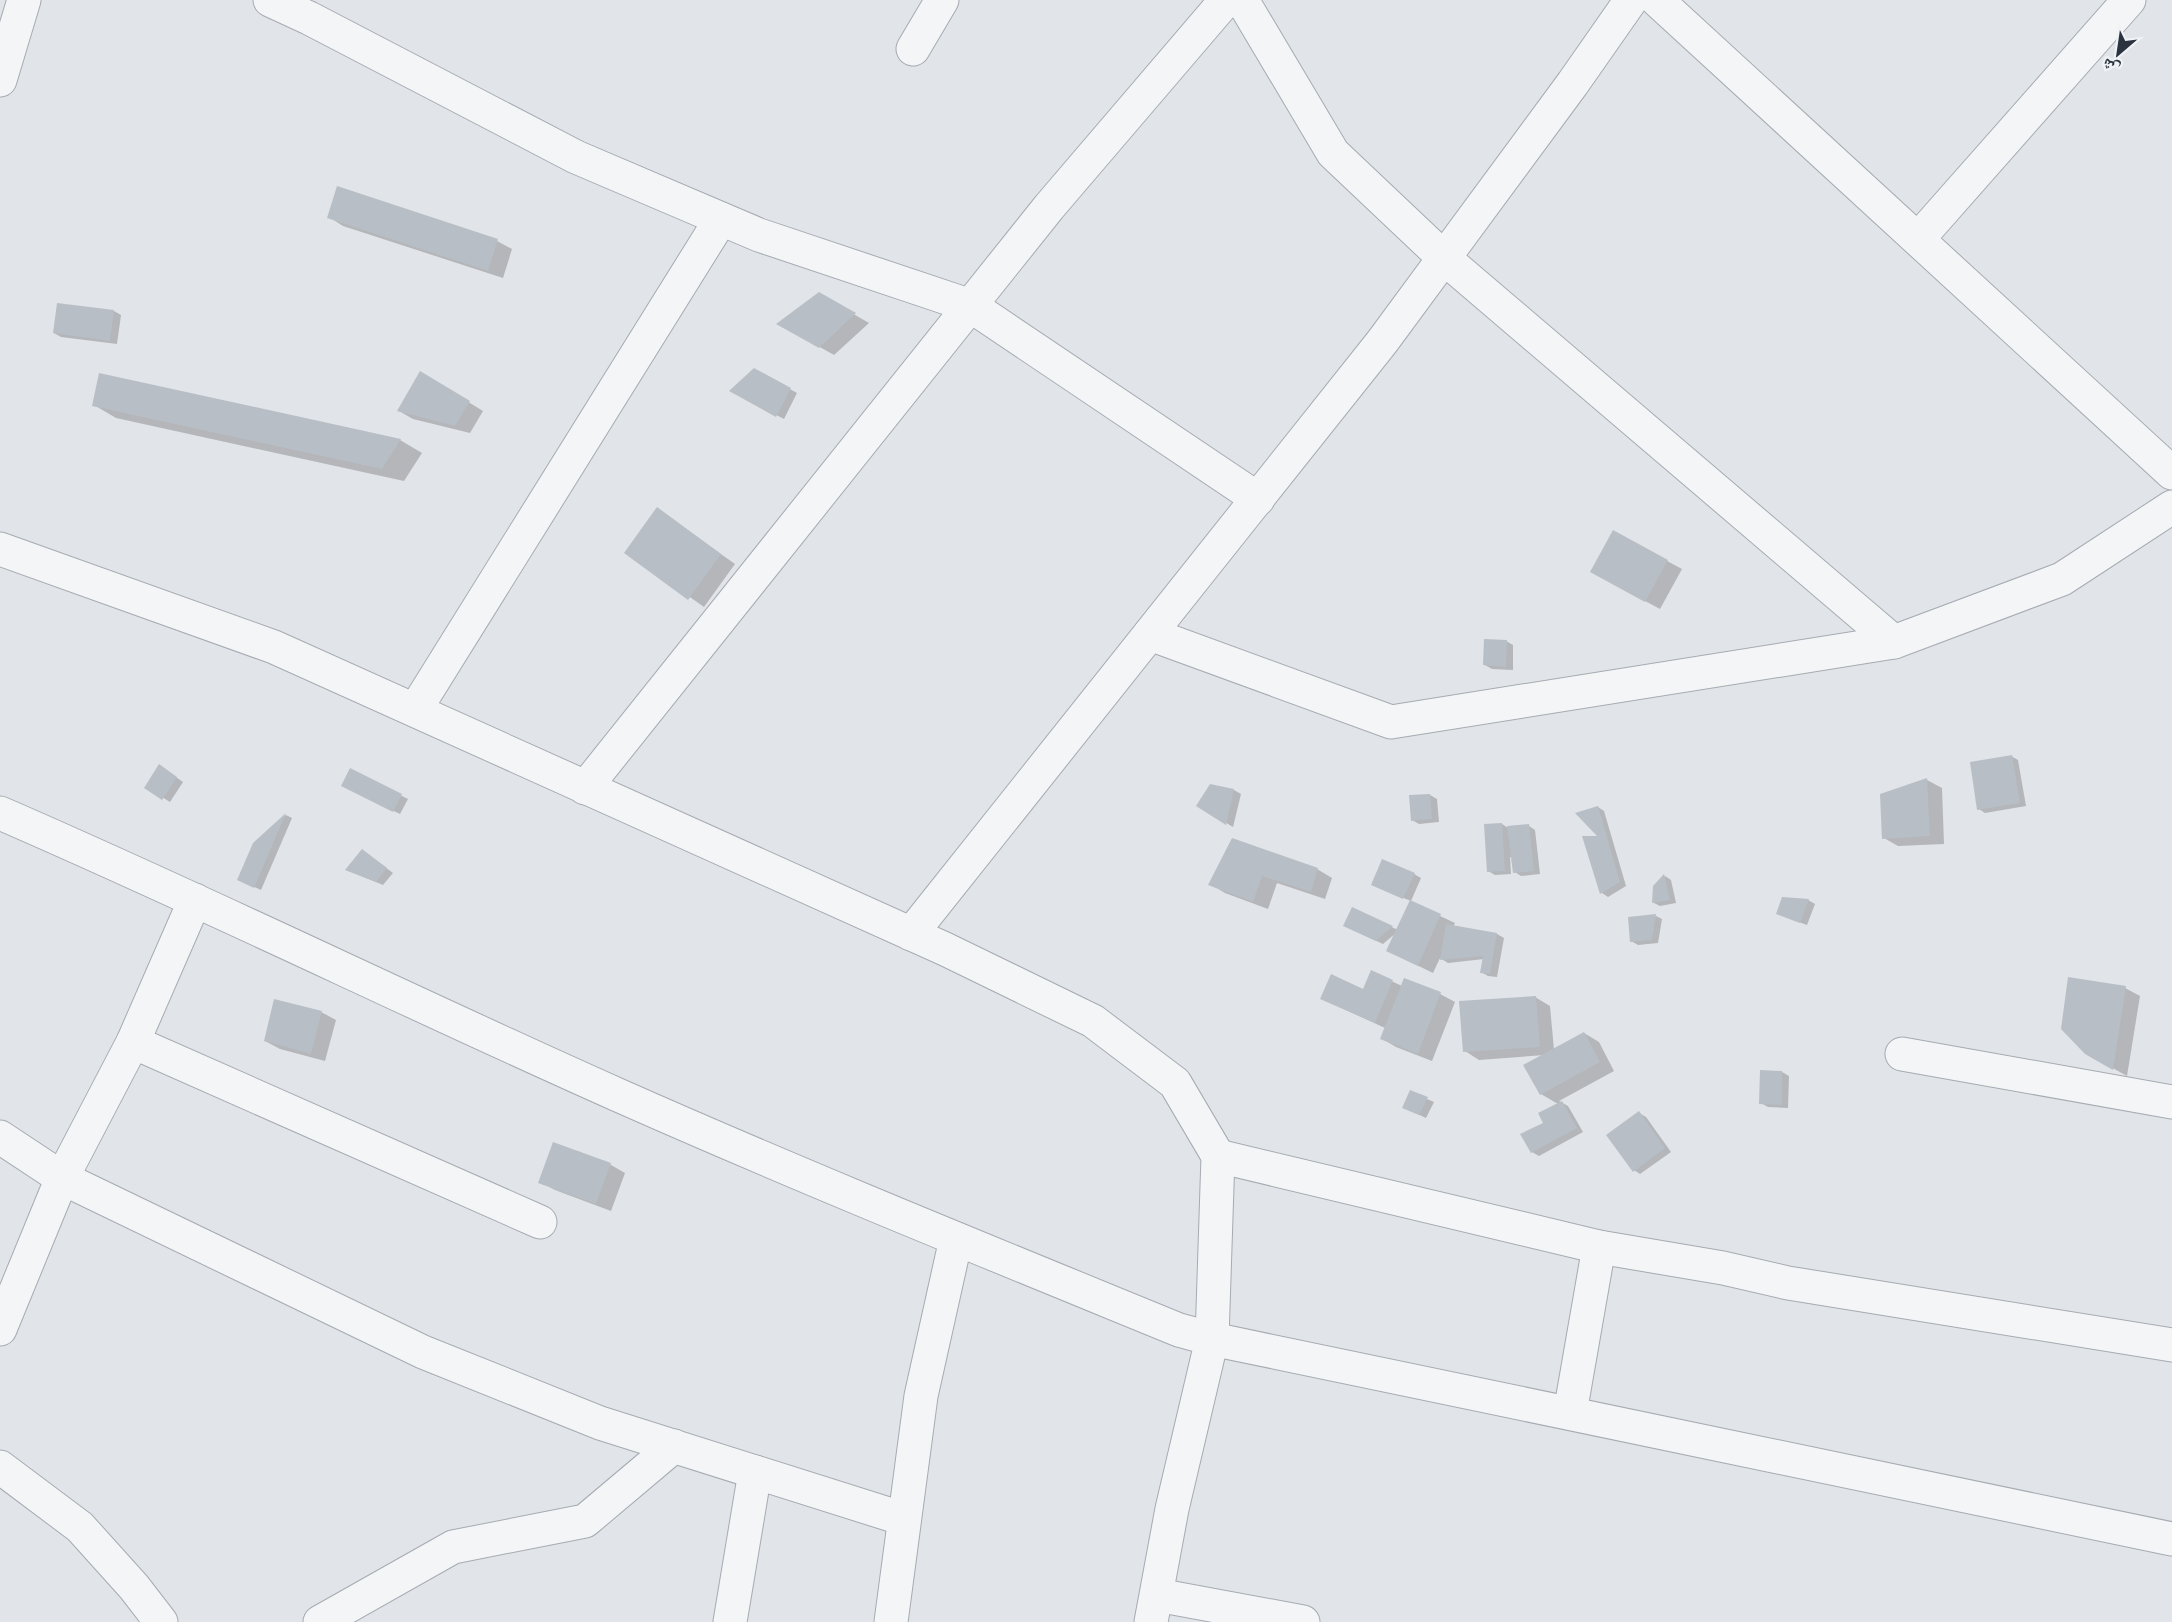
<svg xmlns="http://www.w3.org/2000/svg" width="2172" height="1622" font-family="'PT Sans Narrow','Noto Naskh Arabic',sans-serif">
	<rect width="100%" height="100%" fill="#e1e4e8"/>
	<g fill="#0003">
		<polygon points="329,217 497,241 512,249 503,278 343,226"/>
		<polygon points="819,294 869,323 834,355 779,324"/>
		<polygon points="114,311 121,315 117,344 61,337 54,333"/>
		<polygon points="755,370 797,393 784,419 732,391"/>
		<polygon points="421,373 483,411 470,433 413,419 399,411"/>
		<polygon points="100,375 400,440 422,453 404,481 116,418 94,405"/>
		<polygon points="657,509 735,564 704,607 626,552"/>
		<polygon points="1667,561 1682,569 1660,609 1606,580"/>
		<polygon points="1506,641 1513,645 1513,670 1492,669 1485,665"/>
		<polygon points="2011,756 2018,760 2026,806 1985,813 1979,809"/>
		<polygon points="166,770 183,782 170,802 146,787"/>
		<polygon points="351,770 408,799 400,814 349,789"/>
		<polygon points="1927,780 1942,788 1944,844 1898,846 1884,838 1881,795"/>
		<polygon points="1211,785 1234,790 1241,794 1233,827 1198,806"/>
		<polygon points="1430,795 1437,799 1439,822 1419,824 1412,820 1411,796"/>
		<polygon points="1598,807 1604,811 1626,886 1608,897 1602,893"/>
		<polygon points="286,815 292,818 261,890 246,883 254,844"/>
		<polygon points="1502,824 1508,828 1529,826 1535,830 1540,874 1521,876 1515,872 1513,857 1510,857 1511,874 1495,875 1488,871"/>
		<polygon points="1233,839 1317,869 1332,878 1325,899 1277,883 1268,909 1225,893 1210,884"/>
		<polygon points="363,851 393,873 383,885 347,870"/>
		<polygon points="1414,874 1421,878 1411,901 1379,888"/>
		<polygon points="1665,876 1671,880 1676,903 1660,906 1654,903 1654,887"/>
		<polygon points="1808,900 1815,904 1807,925 1785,917"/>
		<polygon points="1410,902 1455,923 1453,927 1497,934 1504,938 1497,977 1488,976 1481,972 1484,959 1448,963 1440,958 1433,973 1388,951 1397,932 1383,944 1351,929 1353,909 1398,930"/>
		<polygon points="1656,916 1662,919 1658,943 1638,945 1631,941"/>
		<polygon points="1372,972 1402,986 1404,980 1440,994 1455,1002 1432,1061 1396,1047 1381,1038 1385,1028 1322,999 1364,991"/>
		<polygon points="2125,988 2140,996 2127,1076 2086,1053"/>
		<polygon points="1535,997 1550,1006 1554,1050 1584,1033 1599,1042 1614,1071 1559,1101 1568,1106 1583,1132 1539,1156 1532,1152 1545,1123 1558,1104 1541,1094 1545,1055 1479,1060 1465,1051"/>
		<polygon points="321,1012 336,1020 325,1061 280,1049 265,1041"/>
		<polygon points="1782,1072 1789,1076 1788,1108 1768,1107 1761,1103"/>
		<polygon points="1427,1099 1434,1102 1426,1118 1411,1111"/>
		<polygon points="1639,1113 1646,1117 1671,1152 1640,1174 1634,1170"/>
		<polygon points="554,1144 611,1165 625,1173 611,1211 555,1190 540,1182"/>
	</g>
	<g fill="#b8bec5">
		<polygon points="337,186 498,239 488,271 327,218"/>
		<polygon points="819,292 856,313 819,348 776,324"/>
		<polygon points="57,303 114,310 110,341 53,333"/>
		<polygon points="754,368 791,388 776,417 729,391"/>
		<polygon points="420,371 470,401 455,426 397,411"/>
		<polygon points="99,373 401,439 382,469 92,406"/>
		<polygon points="657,507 721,554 688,600 624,553"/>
		<polygon points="1613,530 1668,560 1645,602 1590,572"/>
		<polygon points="1484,639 1507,640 1506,667 1483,665"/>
		<polygon points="2012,755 2020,803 1977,810 1970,762"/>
		<polygon points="159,764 177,777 162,800 144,788"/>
		<polygon points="350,768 402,794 393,812 341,786"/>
		<polygon points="1927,778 1930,836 1882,839 1880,794"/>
		<polygon points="1210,784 1234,789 1226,825 1196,806"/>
		<polygon points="1430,794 1432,819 1411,821 1409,795"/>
		<polygon points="1598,806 1620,882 1600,894 1582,836 1597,836 1575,813"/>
		<polygon points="286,813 254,888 237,880 253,843"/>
		<polygon points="1502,823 1505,871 1487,872 1484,824"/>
		<polygon points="1529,824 1534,871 1513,873 1507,826"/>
		<polygon points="1232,838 1318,868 1311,892 1262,876 1253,902 1208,885"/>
		<polygon points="362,849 387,868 376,882 345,870"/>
		<polygon points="1382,859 1415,873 1403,899 1371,885"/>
		<polygon points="1664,874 1670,900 1652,903 1653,886"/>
		<polygon points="1782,897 1809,899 1800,923 1776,914"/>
		<polygon points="1410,900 1441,914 1418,966 1386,951"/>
		<polygon points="1352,907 1393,926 1376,941 1343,926"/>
		<polygon points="1656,914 1652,940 1630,942 1628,917"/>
		<polygon points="1446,924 1497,933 1490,974 1480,973 1483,956 1440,960"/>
		<polygon points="1371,970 1393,980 1375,1023 1320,999 1331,974 1363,989"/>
		<polygon points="2068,977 2126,986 2113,1070 2085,1054 2061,1029"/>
		<polygon points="1404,978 1441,992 1418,1054 1380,1039"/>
		<polygon points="1536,996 1540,1047 1463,1052 1459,1001"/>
		<polygon points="274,999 322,1011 311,1054 264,1041"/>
		<polygon points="1584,1032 1600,1062 1540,1095 1523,1065"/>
		<polygon points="1760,1070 1782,1071 1782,1105 1759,1104"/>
		<polygon points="1410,1090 1428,1097 1419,1115 1402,1108"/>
		<polygon points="1562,1101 1577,1128 1531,1153 1520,1134 1543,1123 1538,1113"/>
		<polygon points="1639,1111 1665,1148 1633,1172 1606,1135"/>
		<polygon points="553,1142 611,1163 596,1204 538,1183"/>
	</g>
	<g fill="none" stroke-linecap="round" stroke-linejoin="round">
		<defs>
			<g id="minor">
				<polyline points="270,0 309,18 576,157 759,235 971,306 1258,499"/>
				<polyline points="1242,0 1333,153 1444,258 1894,642"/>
				<polyline points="1657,0 2172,473"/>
				<polyline points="913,49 942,0"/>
				<polyline points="0,80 24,0"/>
				<polyline points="1918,239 2129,0"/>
				<polyline points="0,549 274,647 945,949 1093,1021 1175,1083 1218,1156 1212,1339 1172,1509 1151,1622"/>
				<polyline points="1150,634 1391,722 1894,642 2062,579 2172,507"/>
				<polyline points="415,710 721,219"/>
				<polyline points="585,788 1049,207 1226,0"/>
				<path d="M0 813C208 903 411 1003 618 1095 803 1177 991 1253 1179 1330L1212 1339 2172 1539"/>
				<polyline points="911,934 1382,342 1573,83 1631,0"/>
				<polyline points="133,1042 540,1222"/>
				<polyline points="1902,1054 2172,1102"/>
				<polyline points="0,1137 62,1178 423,1352 600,1423 904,1519"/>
				<polyline points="1218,1156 1599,1247 1723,1268 1788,1283 2172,1345"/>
				<polyline points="0,1329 62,1178 133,1042 195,900"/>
				<polyline points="1570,1413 1599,1247"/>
				<polyline points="0,1467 80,1527 134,1587 161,1622"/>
				<polyline points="1157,1595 1303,1622"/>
				<polyline points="320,1622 453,1547 585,1521 674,1446"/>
				<polyline points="730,1622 755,1472"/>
				<polyline points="891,1622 921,1396 956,1239"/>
			</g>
		</defs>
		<use href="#minor" stroke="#a6abb2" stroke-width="35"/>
		<use href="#minor" stroke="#f3f5f7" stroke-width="33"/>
	</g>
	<g transform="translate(2118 54) rotate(209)" stroke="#f0f3f6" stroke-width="4.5" paint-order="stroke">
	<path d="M0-4.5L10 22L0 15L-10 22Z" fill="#2a333f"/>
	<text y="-9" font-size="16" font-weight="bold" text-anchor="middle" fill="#2a333f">ش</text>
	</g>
</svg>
